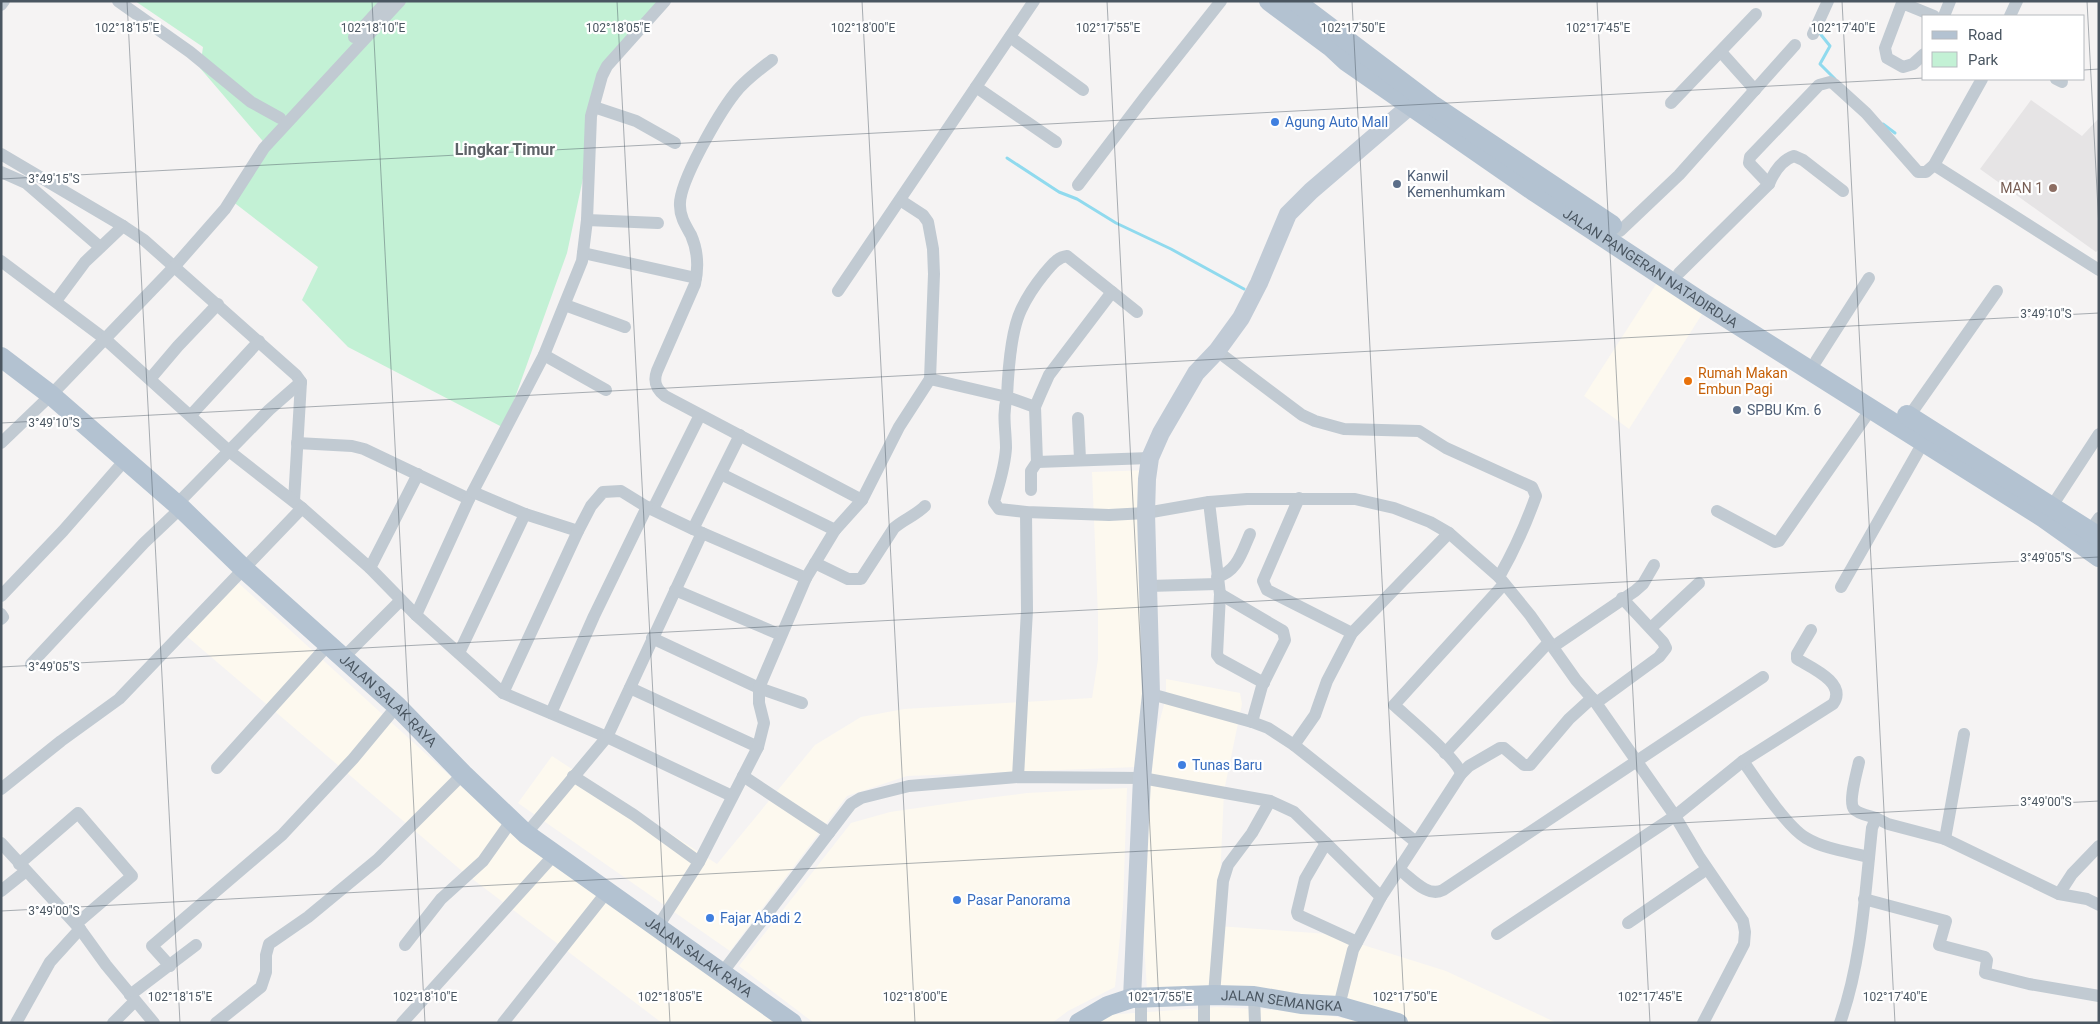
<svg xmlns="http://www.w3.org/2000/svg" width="2100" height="1024" font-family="Roboto,sans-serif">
	<rect width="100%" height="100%" fill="#f5f3f3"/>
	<g fill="#fdf9ef">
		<polygon points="1660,278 1706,308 1629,429 1584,396"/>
		<polygon points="1150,470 1155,692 1137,767 907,776 847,796 730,951 518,803 552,756 717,864 815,745 861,717 904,709 1092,698 1098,659 1098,614 1092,472"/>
		<polygon points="234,579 471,795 778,1023 662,1023 462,871 183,633"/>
		<polygon points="1166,679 1240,693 1242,704 1224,791 1218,926 1328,934 1446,971 1557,1023 1396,1023 1147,990 1142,910 1144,781 1166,697"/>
		<polygon points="1127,788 1123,906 1115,987 1068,1011 1052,1023 814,1023 739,966 851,823 890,812 979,799 1027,793"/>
		<polygon points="1217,1007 1312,1012 1366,1023 1097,1023 1107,1015"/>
	</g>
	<polygon fill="#e6e4e5" points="2031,100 2082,136 2099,118 2099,249 2096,252 1980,169"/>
	<polygon fill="#c3f1d5" points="135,1 659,1 605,76 567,253 504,428 348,347 302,300 318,267 232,201 267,146 200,68 203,47"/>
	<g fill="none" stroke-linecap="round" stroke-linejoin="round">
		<g stroke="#90daee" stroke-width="3">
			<polyline points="1818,31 1830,46 1820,64 1835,79"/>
			<polyline points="1883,124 1895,133"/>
			<polyline points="1007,158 1059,192 1077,199 1116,223 1171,249 1244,289"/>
		</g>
		<g stroke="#c1cad2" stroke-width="12">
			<polyline points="118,1 190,52 251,102 280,118"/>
			<polyline points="1,5 4,1"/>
			<polyline points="1944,16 1950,1"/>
			<polyline points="2010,16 2017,1"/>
			<polyline points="1813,34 1828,1"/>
			<polyline points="354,37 387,1"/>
			<polyline points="1010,37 1083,90"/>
			<polyline points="1721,52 1755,90"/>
			<polyline points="1924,54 1913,64 1903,67 1887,58 1885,48 1902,3 1934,16"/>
			<path d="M772 60C759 70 745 80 735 93 720 112 678 183 680 206 680 217 686 226 691 235 698 251 699 266 695 284L657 371C653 382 656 389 665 396L862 500"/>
			<polyline points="2056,79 2062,82"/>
			<polyline points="976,87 1056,142"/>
			<polyline points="1671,103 1756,14"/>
			<polyline points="594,107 636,121 675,143"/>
			<polyline points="1,154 123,226 144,240 296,375 301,382 294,501"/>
			<polyline points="1934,165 2099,270"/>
			<polyline points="1,172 26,183 100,247"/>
			<polyline points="1769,184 1749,163 1750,157 1819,85 1830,82 1834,84 1866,113 1918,172 1926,172 1934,165 1982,79"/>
			<polyline points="1078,185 1145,97 1221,1"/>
			<polyline points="587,220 658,223"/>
			<polyline points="1620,231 1679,175 1795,45"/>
			<polyline points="583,253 696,278"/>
			<polyline points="1,261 105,339 229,451 302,508 370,568 416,615 503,693 607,737 732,796"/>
			<path d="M1679 273 1769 184C1774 172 1782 160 1794 156L1803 160 1843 191"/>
			<polyline points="838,291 1034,1"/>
			<polyline points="56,301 85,262 123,226"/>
			<polyline points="565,305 625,327"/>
			<path d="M1217 351 1302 415 1315 421 1344 429 1419 431 1446 448 1532 487 1536 496C1526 524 1514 551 1499 577"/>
			<polyline points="544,355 606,390"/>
			<polyline points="1816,361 1869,278"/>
			<polyline points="150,379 178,346 218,304"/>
			<path d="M930 379 1007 397C1002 415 1006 430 1006 448 1005 467 999 484 994 502L999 509 1026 512 1109 515 1146 513 1209 502 1247 499H1355L1394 508 1430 522 1449 533 1499 577 1530 615 1576 680 1596 703 1675 816 1700 858 1743 921 1745 932 1744 944 1703 1023"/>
			<path d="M1035 407 1007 397C1008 373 1011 331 1021 310 1027 297 1035 285 1044 274 1050 267 1057 257 1067 256L1112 292"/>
			<polyline points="191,415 259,341"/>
			<polyline points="1078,418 1080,459"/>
			<polyline points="1905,422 1997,291"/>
			<polyline points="1,443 51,395 174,267 225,209 264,148 400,1"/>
			<polyline points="297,443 352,446 364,449 469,499"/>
			<polyline points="1037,462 1150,458"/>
			<polyline points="721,474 835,530"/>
			<polyline points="1031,490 1031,471 1037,462 1035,407 1041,393 1049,375 1112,292 1137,312"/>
			<polyline points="1299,498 1263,581 1267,590 1352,633"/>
			<polyline points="1209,502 1220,594 1217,655 1220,659 1264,683"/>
			<polyline points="177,504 269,410 301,382"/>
			<polyline points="2052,506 2099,434"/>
			<polyline points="653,509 700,415"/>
			<polyline points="1717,511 1775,542 1779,541 1871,409"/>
			<polyline points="525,514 578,531"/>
			<polyline points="693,529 740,435"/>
			<polyline points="2090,531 2099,518"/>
			<path d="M815 563 848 579H861L894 528C904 519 915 516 925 506"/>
			<polyline points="370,568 418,474"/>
			<path d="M1217 577C1237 572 1242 552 1250 534"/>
			<polyline points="1149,586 1217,584"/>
			<polyline points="1841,587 1924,441"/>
			<polyline points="675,590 781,635"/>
			<polyline points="1220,594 1283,631 1285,640 1262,686 1252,722"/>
			<polyline points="1,596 63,531 126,459"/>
			<polyline points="1,614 3,617 1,619"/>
			<polyline points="416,615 469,499 544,355 582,261 587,220 591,116 602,76 607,66 665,1"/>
			<polyline points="1651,628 1699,583"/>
			<polyline points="652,638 759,688 802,703"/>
			<polyline points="1554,646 1635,591 1643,584 1654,565"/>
			<polyline points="459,653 525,514 473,492"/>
			<polyline points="344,657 401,600"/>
			<polyline points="31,664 144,543 181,508"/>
			<polyline points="630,688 758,747"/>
			<polyline points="503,693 578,531 591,506 603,492 621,491 647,507 693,529 806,578"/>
			<polyline points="1151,694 1252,722 1268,728 1294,745 1416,842"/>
			<polyline points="1596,703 1659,657 1666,648 1663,642 1622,598"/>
			<polyline points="551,713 594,616 647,507"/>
			<polyline points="1294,745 1315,715 1327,681 1352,633 1449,533"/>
			<polyline points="1445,753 1549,642"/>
			<path d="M1743 761C1757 781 1786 826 1806 838 1824 849 1849 852 1869 857"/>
			<path d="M1859 762C1857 772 1848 802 1854 809 1858 814 1870 816 1876 818"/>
			<polyline points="217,768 328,645"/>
			<path d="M1461 774C1458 759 1408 718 1394 705L1504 584"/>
			<polyline points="573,776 634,815 699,862"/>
			<polyline points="743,776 829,833"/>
			<polyline points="1018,777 1027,610 1026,512"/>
			<polyline points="1,789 61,741 119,699 302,508"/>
			<polyline points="526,834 607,737 702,533"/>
			<polyline points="1945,839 1964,734"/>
			<polyline points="1,843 80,929 106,965 154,1023"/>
			<polyline points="19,864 78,813 132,876 76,924"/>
			<path d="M1400 870C1412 879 1428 898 1443 890L1763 677"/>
			<polyline points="1,891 26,871"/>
			<polyline points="2059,894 2072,874 2099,846"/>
			<polyline points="1864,899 1946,921 1939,945 1985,957 1987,960 1985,973 2029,984 2099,996"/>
			<polyline points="1628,923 1707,869"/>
			<polyline points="657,928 699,862 758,747 764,723 759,703 759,688 806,578 835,530 862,500 899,427 930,379 934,274 933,249 928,222 923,215 900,200"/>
			<path d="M1497 934 1675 816 1743 761 1833 704C1848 683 1810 667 1797 659V654L1811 630"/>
			<polyline points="1357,942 1298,915 1297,912 1305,879 1326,843 1381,897"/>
			<polyline points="405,945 441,899 483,861 512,820"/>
			<polyline points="170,966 152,946 282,835 353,759 397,706"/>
			<polyline points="722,973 851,804 861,798 909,786 1018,777 1142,778 1270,801 1294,812 1326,843"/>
			<polyline points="130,995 196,945"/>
			<polyline points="1214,995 1223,881 1228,865 1252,833 1270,801"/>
			<polyline points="1204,996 1204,1023"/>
			<polyline points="1254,996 1255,1023"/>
			<polyline points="1141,998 1141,1023"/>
			<polyline points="1339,1006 1353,950 1381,897 1461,774 1469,766 1500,748 1504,748 1524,765 1530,765 1569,719 1592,698"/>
			<polyline points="16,1023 50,962 80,929"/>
			<polyline points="113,1023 135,1001"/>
			<polyline points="216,1023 261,987 266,972 266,955 269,944 308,917 377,860 463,774"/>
			<polyline points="402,1023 554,855"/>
			<polyline points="503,1023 606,893"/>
			<path d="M1840 1023C1862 961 1865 893 1872 828L1876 818 1888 824 1945 839 2059 894 2087 899 2099 905"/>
		</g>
		<polyline stroke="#c1cbd6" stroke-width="18" points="1132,998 1142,778 1151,694 1146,513 1147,479 1150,458 1161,433 1196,373 1217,351 1241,318 1259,283 1288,214 1311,191 1410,106 1419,96"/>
		<g stroke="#b3c2d1" stroke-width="20">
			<path id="s1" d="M1269 1 1331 47 1346 61 1535 192 1703 303 2044 518 2099 557"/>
			<polyline points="1295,1 1431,104 1612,225"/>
			<path id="s2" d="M1 357 51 395 181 508 243 568 397 706 463 774 526 834 792 1023"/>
			<polyline points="1907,415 2099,537"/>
			<path id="s3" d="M1079 1023 1108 1006 1132 998 1214 995 1254 996 1301 1004 1339 1006 1398 1023"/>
		</g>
	</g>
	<path fill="none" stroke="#4a5661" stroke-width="1" stroke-opacity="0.45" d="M127 1 180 1023M372 1 425 1023M617 1 670 1023M862 1 915 1023M1107 1 1160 1023M1352 1 1405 1023M1597 1 1650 1023M1842 1 1895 1023M2087 1 2099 228M2084 70 2099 69M1 179 1924 78M1 423 2099 313M1 667 2099 557M1 911 2099 801"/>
	<g fill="#3f7fe0" stroke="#fff" stroke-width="2">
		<circle cx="1275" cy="122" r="5"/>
		<circle cx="1182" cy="765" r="5"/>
		<circle cx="957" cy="900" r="5"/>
		<circle cx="710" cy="918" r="5"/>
	</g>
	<g fill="#5c6f8a" stroke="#fff" stroke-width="2">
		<circle cx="1397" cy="184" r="5"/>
		<circle cx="1737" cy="410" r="5"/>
	</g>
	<circle fill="#8d6e63" stroke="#fff" stroke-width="2" cx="2053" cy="188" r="5"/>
	<circle fill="#e8710a" stroke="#fff" stroke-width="2" cx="1688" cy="381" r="5"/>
	<g text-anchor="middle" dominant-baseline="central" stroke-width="4.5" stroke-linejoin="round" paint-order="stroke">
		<g font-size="14" fill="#366cbe" stroke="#fff" text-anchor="start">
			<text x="1285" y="122">Agung Auto Mall</text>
			<text x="1192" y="765">Tunas Baru</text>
			<text x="967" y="900">Pasar Panorama</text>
			<text x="720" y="918">Fajar Abadi 2</text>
		</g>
		<g font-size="14" fill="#4e5e75" stroke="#fff" text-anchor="start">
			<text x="1407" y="176">Kanwil<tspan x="1407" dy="16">Kemenhumkam</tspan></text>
			<text x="1747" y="410">SPBU Km. 6</text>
		</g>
		<g font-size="14" fill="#785e54" stroke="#fff" text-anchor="end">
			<text x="2043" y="188">MAN 1</text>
		</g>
		<g font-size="14" fill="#4a5661" stroke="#fff">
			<text stroke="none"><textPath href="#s1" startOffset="466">JALAN PANGERAN NATADIRDJA</textPath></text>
			<text stroke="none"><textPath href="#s2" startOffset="518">JALAN SALAK RAYA</textPath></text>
			<text stroke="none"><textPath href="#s2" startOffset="922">JALAN SALAK RAYA</textPath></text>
			<text stroke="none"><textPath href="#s3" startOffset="209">JALAN SEMANGKA</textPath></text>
		</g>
		<g font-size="14" fill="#c56008" stroke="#fff" text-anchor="start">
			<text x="1698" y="373">Rumah Makan<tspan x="1698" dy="16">Embun Pagi</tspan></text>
		</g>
		<g font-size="16" font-weight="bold" fill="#5f6368" stroke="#fff">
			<text x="505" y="149">Lingkar Timur</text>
		</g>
	</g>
	<g font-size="12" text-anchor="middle" fill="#4a5661" stroke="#fff" stroke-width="4.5" stroke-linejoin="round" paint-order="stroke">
		<text x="127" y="32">102°18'15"E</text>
		<text x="373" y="32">102°18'10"E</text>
		<text x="618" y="32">102°18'05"E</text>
		<text x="863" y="32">102°18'00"E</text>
		<text x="1108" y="32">102°17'55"E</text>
		<text x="1598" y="32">102°17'45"E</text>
		<text x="1843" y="32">102°17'40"E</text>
		<text x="1353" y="32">102°17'50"E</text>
		<text x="54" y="183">3°49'15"S</text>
		<text x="2046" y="318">3°49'10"S</text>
		<text x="54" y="427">3°49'10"S</text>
		<text x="2046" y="562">3°49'05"S</text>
		<text x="54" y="671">3°49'05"S</text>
		<text x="2046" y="806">3°49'00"S</text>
		<text x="54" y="915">3°49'00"S</text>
		<text x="180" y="1001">102°18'15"E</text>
		<text x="425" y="1001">102°18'10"E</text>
		<text x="670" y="1001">102°18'05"E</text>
		<text x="915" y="1001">102°18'00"E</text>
		<text x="1160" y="1001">102°17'55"E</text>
		<text x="1405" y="1001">102°17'50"E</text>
		<text x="1650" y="1001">102°17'45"E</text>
		<text x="1895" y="1001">102°17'40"E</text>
	</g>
	<rect width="2100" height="1024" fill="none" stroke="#4a5661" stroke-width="5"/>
	<rect x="1922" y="15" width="162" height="65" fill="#ffffff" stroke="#b7bbc0"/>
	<rect x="1932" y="31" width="25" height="8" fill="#b3c2d1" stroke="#b7bbc0"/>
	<text x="1968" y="40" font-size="15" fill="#4a5661">Road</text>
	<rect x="1932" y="52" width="25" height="15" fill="#c3f1d5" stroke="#b7bbc0"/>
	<text x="1968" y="65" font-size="15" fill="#4a5661">Park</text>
</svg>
